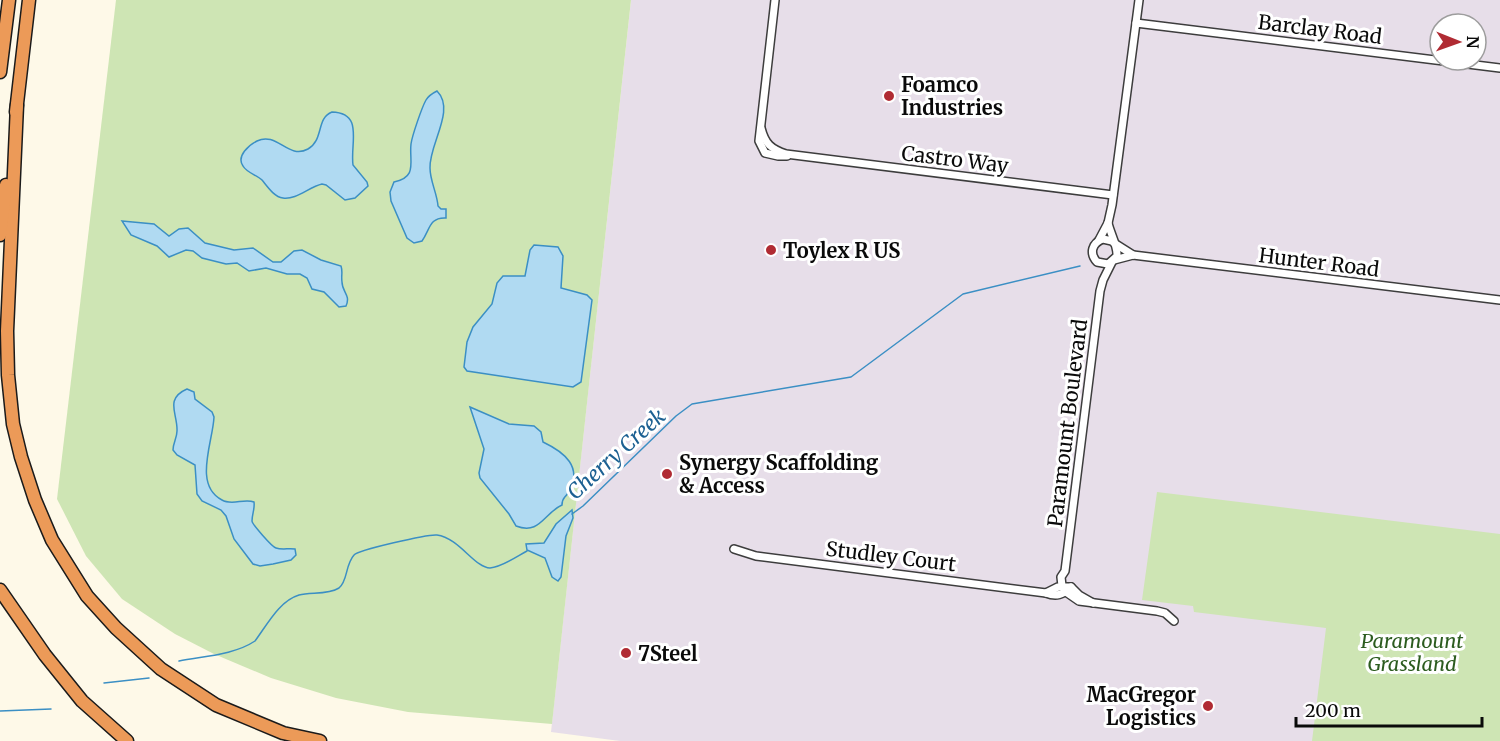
<svg xmlns="http://www.w3.org/2000/svg" width="1500" height="741" font-family="Merriweather,serif">
	<rect width="100%" height="100%" fill="#fef9e8"/>
	<path fill="#e7dee9" fill-rule="evenodd" d="M631 0H1500V741H620L551 732ZM1440 24H1476V60H1440Z"/>
	<g fill="#cee5b4">
		<polygon points="116,0 631,0 552,724 408,712 336,698 271,678 214,654 175,634 122,599 86,556 57,499"/>
		<polygon points="1157,492 1500,534 1500,741 1312,741 1326,628 1194,612 1193,606 1142,600"/>
	</g>
	<g fill="#b0daf2" stroke="#3b8fc4" stroke-width="1.5">
		<path d="M437 91C456 110 429 144 430 168 430 181 437 193 438 206L441 209H446V218C429 217 430 230 422 241L414 243 407 238 391 201 390 192 394 182C418 177 409 162 411 144 412 136 422 107 426 100 429 95 433 93 437 91Z"/>
		<path d="M332 112C364 113 350 143 353 165L367 182 368 186 355 198 345 200 326 185 322 184C309 187 296 200 283 198 274 197 267 186 262 180 257 175 247 173 243 166 236 156 249 145 257 141 277 131 288 160 308 149 324 140 316 118 332 112Z"/>
		<path d="M122 221 154 224 169 236 179 229 188 228 205 243 234 250 253 248 273 262H281L294 251 302 250 321 260 341 266C343 272 341 275 342 282 342 292 351 295 346 306L339 307 324 292 312 289 307 278 300 274H287L266 268 249 271 237 263 226 264 202 258 193 251 186 250 169 257 157 246 131 235Z"/>
		<polygon points="534,245 558,247 563,256 561,288 587,295 592,300 581,382 573,387 467,371 464,367 467,342 473,327 492,304 497,283 503,276 525,276 530,250"/>
		<path d="M187 389 194 392 195 399 212 412 214 417C213 442 193 485 222 500 232 506 244 498 254 502 255 509 252 514 252 521 252 524 272 547 276 548 282 550 289 548 295 549L296 555 291 560 273 564 260 566 253 564 234 539 226 516 221 510 202 501 197 494 195 465 177 455 173 450C173 443 177 438 177 431 178 414 164 399 187 389Z"/>
		<path d="M470 407 509 424 534 426 541 432 543 442C564 452 584 467 568 493 564 499 562 498 562 505 543 514 540 535 516 526L509 514 480 478 479 473 484 449Z"/>
		<polygon points="572,510 573,518 566,536 561,577 558,581 552,577 545,558 527,550 526,544 544,543 556,524"/>
	</g>
	<g fill="none" stroke-linecap="round" stroke-linejoin="round">
		<g stroke="#3b8fc4" stroke-width="1.5">
			<polyline points="572,514 583,506 676,416 692,404 851,377 963,294 1080,266"/>
			<path d="M179 661C204 656 234 655 255 641 267 625 279 601 299 595 311 592 328 595 339 588 348 581 345 565 354 555 358 550 428 534 437 535 459 538 475 568 490 568 502 567 516 557 527 551"/>
			<polyline points="104,683 149,678"/>
			<polyline points="0,711 51,709"/>
		</g>
		<defs>
			<g id="street">
				<polyline points="775,0 759,141 765,153 778,156 787,156"/>
				<polyline points="1136,23 1500,68"/>
				<path d="M761 128C765 144 771 149 786 154L1113 195"/>
				<path d="M1108 223C1110 233 1118 246 1117 256L1108 264 1097 262C1089 253 1092 243 1103 239L1112 241"/>
				<polyline points="1099,240 1108,223 1112,205 1139,0"/>
				<polyline points="1114,243 1133,255"/>
				<polyline points="1114,260 1133,255 1500,300"/>
				<polyline points="1112,262 1103,280 1100,291 1065,571 1061,577 1062,586 1066,592 1079,601 1157,611 1165,613 1174,621"/>
				<path d="M734 549 756 556 1046 593C1056 597 1063 595 1071 587"/>
				<polyline points="1046,593 1058,587 1071,587 1079,595 1093,603"/>
			</g>
			<g id="highway">
				<polyline points="0,72 9,0"/>
				<polyline points="17,105 7,331 8,375 13,424 21,457 35,500 52,540 87,596 116,628 161,669 216,705 283,733 320,741"/>
				<polyline points="16,112 29,0"/>
				<polyline points="0,235 6,185"/>
				<polyline points="0,590 45,655 82,701 127,741"/>
			</g>
		</defs>
		<use href="#street" stroke="#3d3d3d" stroke-width="10"/>
		<use href="#highway" stroke="#1b1b1b" stroke-width="15"/>
		<use href="#street" stroke="#fff" stroke-width="7"/>
		<use href="#highway" stroke="#ec9a58" stroke-width="12"/>
	</g>
	<g fill="#b02b33" stroke="#fff" stroke-width="2">
		<circle cx="889" cy="96" r="6"/>
		<circle cx="771" cy="250" r="6"/>
		<circle cx="667" cy="474" r="6"/>
		<circle cx="626" cy="653" r="6"/>
		<circle cx="1208" cy="706" r="6"/>
	</g>
	<g text-anchor="middle" dominant-baseline="central" stroke-width="6" stroke-linejoin="round" paint-order="stroke">
		<g font-size="20" fill="#0a0a0a" stroke="#fff">
			<text transform="translate(1320 29) rotate(7)">Barclay Road</text>
			<text transform="translate(955 159) rotate(7)">Castro Way</text>
			<text transform="translate(1319 262) rotate(7)">Hunter Road</text>
			<text transform="translate(1067 423) rotate(-83)">Paramount Boulevard</text>
			<text transform="translate(891 556) rotate(7)">Studley Court</text>
		</g>
		<g font-size="20" font-weight="bold" fill="#0a0a0a" stroke="#fff" text-anchor="start">
			<text x="901" y="84">Foamco<tspan x="901" dy="23">Industries</tspan></text>
			<text x="783" y="250">Toylex R US</text>
			<text x="679" y="462">Synergy Scaffolding<tspan x="679" dy="23">&amp; Access</tspan></text>
			<text x="638" y="653">7Steel</text>
			<text x="1196" y="694" text-anchor="end">MacGregor<tspan x="1196" dy="23">Logistics</tspan></text>
		</g>
		<g font-size="20" font-style="italic" fill="#2c5c1f" stroke="#fff">
			<text x="1412" y="640">Paramount<tspan x="1412" dy="23">Grassland</tspan></text>
		</g>
		<g font-size="21" font-style="italic" fill="#1c6092" stroke="#fff">
			<text transform="translate(616 454) rotate(-42)">Cherry Creek</text>
		</g>
	</g>
	<g transform="translate(1458 42) rotate(91)"><circle r="28" fill="#ffffff" stroke="#9d9d9d" stroke-width="1.5"/>
	<path d="M0-4.5L10 22L0 15L-10 22Z" fill="#b02b33"/>
	<text y="-9" font-size="16" font-weight="bold" text-anchor="middle" fill="#0a0a0a">N</text>
	</g>
	<path d="M1296 717v9h186v-9" fill="none" stroke="#0a0a0a" stroke-width="3"/>
	<text x="1305" y="717" font-size="18" fill="#0a0a0a" stroke="#ffffff" stroke-width="4.5" paint-order="stroke">200 m</text>
</svg>
